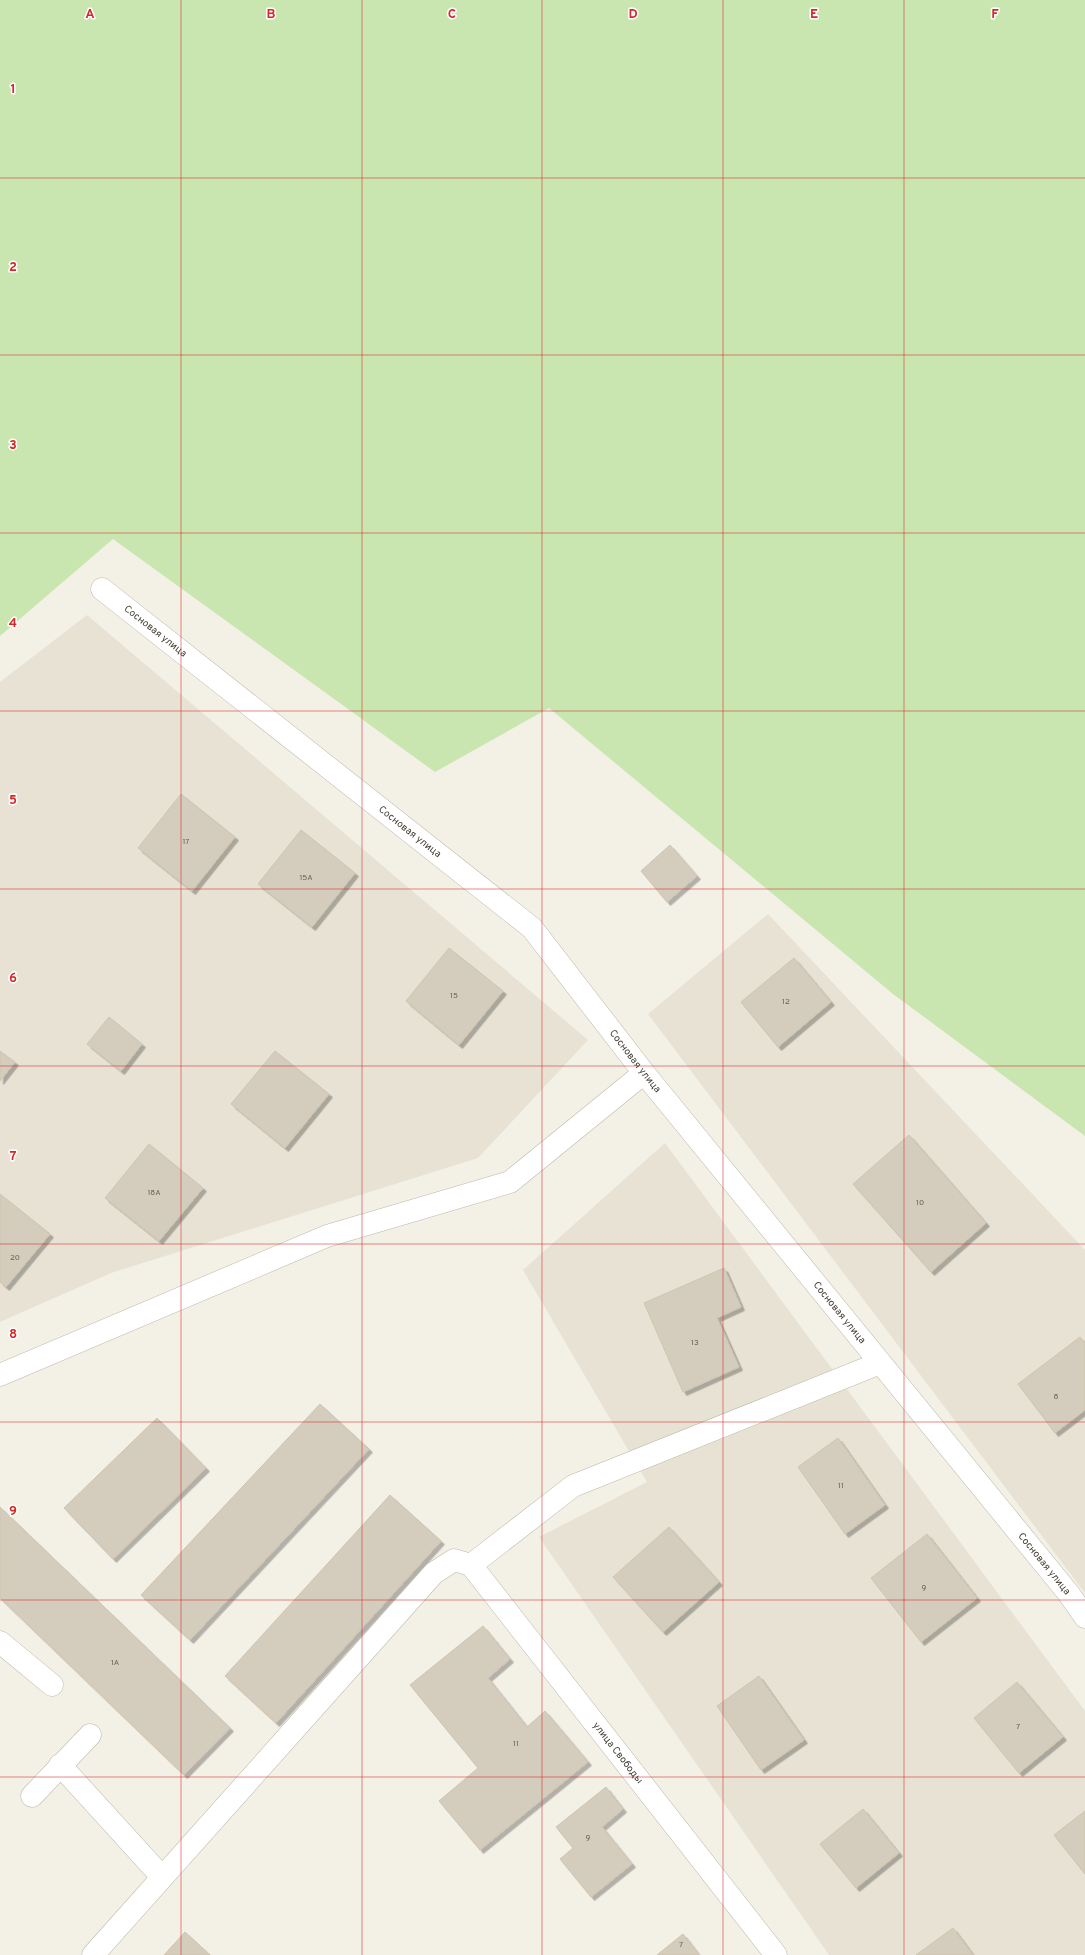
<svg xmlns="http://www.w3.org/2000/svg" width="1085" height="1955" font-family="Overpass,sans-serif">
	<defs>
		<filter id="shadow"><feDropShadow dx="3.5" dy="3.5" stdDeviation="0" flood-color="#0004"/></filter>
	</defs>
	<rect width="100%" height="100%" fill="#f3f0e6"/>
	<g fill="#e7e2d4">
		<polygon points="87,615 588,1040 478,1158 111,1273 0,1322 0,682"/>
		<polygon points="768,914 1085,1250 1085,1593 648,1014"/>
		<polygon points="665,1143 1085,1711 1085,1955 829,1955 539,1537 647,1482 523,1270"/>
	</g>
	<polygon fill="#cae6b0" points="0,0 1085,0 1085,1136 893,994 549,708 435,772 113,539 0,636"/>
	<g fill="#d4ccbc" stroke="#cfc4af" filter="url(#shadow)">
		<polygon points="181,794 235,837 192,891 138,848"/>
		<polygon points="301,830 355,873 312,927 258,884"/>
		<polygon points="670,845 697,876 667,902 641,871"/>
		<polygon points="449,948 503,991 459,1045 406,1001"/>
		<polygon points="794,958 831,1002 778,1047 741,1002"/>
		<polygon points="109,1017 142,1044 121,1071 87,1044"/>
		<polygon points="0,1051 15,1062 0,1081"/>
		<polygon points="275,1051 329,1094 285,1148 231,1104"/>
		<polygon points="909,1135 986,1223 931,1272 853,1184"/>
		<polygon points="149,1144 203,1188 159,1241 105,1198"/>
		<polygon points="0,1194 50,1234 6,1287 0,1282"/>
		<polygon points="724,1268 741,1307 717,1318 739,1367 683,1392 644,1303"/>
		<polygon points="1080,1337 1085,1343 1085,1410 1055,1433 1018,1384"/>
		<polygon points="320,1404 369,1449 190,1640 141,1595"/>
		<polygon points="157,1418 206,1468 113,1559 64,1508"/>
		<polygon points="838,1438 885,1505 845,1534 798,1467"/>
		<polygon points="390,1495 441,1541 276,1723 225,1676"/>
		<polygon points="0,1507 230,1728 184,1775 0,1598"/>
		<polygon points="669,1527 719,1582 663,1632 613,1577"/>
		<polygon points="927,1534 977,1598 921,1642 871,1578"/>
		<polygon points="483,1626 510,1659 488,1678 527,1727 545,1711 588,1762 480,1850 439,1801 478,1768 410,1685"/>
		<polygon points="759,1676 804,1740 761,1770 717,1706"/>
		<polygon points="1017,1682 1063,1737 1019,1773 974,1718"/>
		<polygon points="606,1787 623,1809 602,1827 632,1864 591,1897 560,1859 573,1848 556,1827"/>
		<polygon points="863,1809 899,1853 856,1888 820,1844"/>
		<polygon points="1085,1811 1085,1874 1054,1835"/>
		<polygon points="953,1928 973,1955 916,1955"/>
		<polygon points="185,1932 210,1955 164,1955"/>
		<polygon points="683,1934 699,1955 657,1955"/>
	</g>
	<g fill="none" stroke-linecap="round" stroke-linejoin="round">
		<defs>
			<g id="minor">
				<path id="s1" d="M102 589 532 928 644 1073 1069 1594 1085 1617"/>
				<polyline points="0,1375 327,1236 510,1182 644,1073"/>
				<polyline points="471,1565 573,1486 880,1363"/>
				<polyline points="0,1642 52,1685"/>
				<polyline points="60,1765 162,1877"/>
				<polyline points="32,1796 90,1735"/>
				<path id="s2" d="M93 1955 434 1573 454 1560 471 1565 776 1955"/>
			</g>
		</defs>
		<use href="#minor" stroke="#beb8a9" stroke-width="23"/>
		<use href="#minor" stroke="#fff" stroke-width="22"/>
	</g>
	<path fill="none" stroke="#d62828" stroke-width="1" stroke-opacity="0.55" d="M181 0V1955M362 0V1955M542 0V1955M723 0V1955M904 0V1955M0 178H1085M0 355H1085M0 533H1085M0 711H1085M0 889H1085M0 1066H1085M0 1244H1085M0 1422H1085M0 1600H1085M0 1777H1085"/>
	<g text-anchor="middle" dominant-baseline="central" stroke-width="3" stroke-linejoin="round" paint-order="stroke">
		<g font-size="8" fill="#696358">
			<text x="186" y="842">17</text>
			<text x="306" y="878">15А</text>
			<text x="454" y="996">15</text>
			<text x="786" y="1002">12</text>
			<text x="154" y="1193">18А</text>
			<text x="920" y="1203">10</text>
			<text x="15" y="1258">20</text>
			<text x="695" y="1343">13</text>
			<text x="1056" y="1397">8</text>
			<text x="841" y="1486">11</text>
			<text x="924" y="1588">9</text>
			<text x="115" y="1663">1А</text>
			<text x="1018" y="1727">7</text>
			<text x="516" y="1744">11</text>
			<text x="588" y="1838">9</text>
			<text x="681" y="1945">7</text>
		</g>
		<g font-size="10" fill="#454036" stroke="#fff">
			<text stroke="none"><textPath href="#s1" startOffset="68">Сосновая улица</textPath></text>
			<text stroke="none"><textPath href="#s1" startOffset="392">Сосновая улица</textPath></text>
			<text stroke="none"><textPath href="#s1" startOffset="716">Сосновая улица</textPath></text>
			<text stroke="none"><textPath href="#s1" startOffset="1040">Сосновая улица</textPath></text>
			<text stroke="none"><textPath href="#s1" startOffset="1364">Сосновая улица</textPath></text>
			<text stroke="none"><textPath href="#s2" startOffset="792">улица Свободы</textPath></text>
		</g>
	</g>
	<g font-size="13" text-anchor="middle" font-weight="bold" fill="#d62828" stroke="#fff" stroke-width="3" stroke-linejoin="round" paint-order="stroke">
		<text x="90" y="18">A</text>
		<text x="271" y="18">B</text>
		<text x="452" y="18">C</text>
		<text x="633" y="18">D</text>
		<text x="814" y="18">E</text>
		<text x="995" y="18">F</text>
		<text x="13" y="93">1</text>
		<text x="13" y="271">2</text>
		<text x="13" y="449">3</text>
		<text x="13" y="627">4</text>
		<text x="13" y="804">5</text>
		<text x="13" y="982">6</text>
		<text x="13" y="1160">7</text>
		<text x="13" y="1338">8</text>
		<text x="13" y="1515">9</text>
	</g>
</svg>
